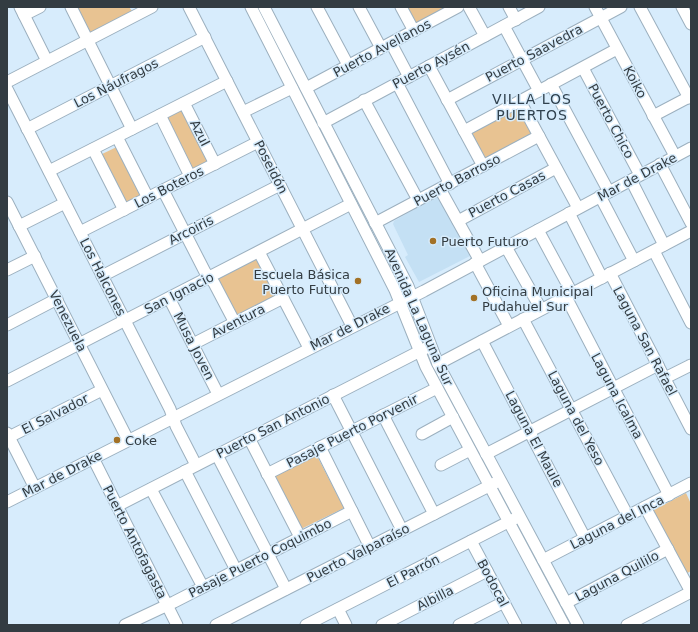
<svg xmlns="http://www.w3.org/2000/svg" width="698" height="632" font-family="'DejaVu Sans',sans-serif">
	<rect width="100%" height="100%" fill="#d7ecfc"/>
	<polygon fill="#c4e0f4" points="439,195 472,255 419,282 405,257 408,255 393,224 394,221"/>
	<g fill="#e8c392">
		<polygon points="76,7 129,7 132,11 90,33"/>
		<polygon points="405,7 452,7 416,26"/>
		<polygon points="519,105 535,136 486,162 470,131"/>
		<polygon points="183,108 209,161 190,171 165,118"/>
		<polygon points="123,144 148,192 124,204 100,155"/>
		<polygon points="258,258 278,295 236,317 216,280"/>
		<polygon points="316,454 344,508 301,529 275,475"/>
		<polygon points="686,493 691,504 691,571 684,575 652,511"/>
	</g>
	<g fill="none" stroke-linecap="round" stroke-linejoin="round">
		<defs>
			<g id="minor">
				<polyline points="20,7 47,61"/>
				<polyline points="71,7 132,129"/>
				<polyline points="189,7 352,326"/>
				<polyline points="251,7 395,290 426,367 564,625"/>
				<polyline points="264,7 408,286 438,364 578,625"/>
				<polyline points="317,7 348,65"/>
				<polyline points="359,7 381,48"/>
				<polyline points="401,7 414,31"/>
				<polyline points="469,7 485,36"/>
				<polyline points="509,7 516,20"/>
				<polyline points="595,7 675,156"/>
				<polyline points="640,7 689,98"/>
				<polyline points="682,7 691,24"/>
				<polyline points="24,15 40,7"/>
				<polyline points="504,26 539,91"/>
				<polyline points="391,43 409,77"/>
				<polyline points="429,66 483,166"/>
				<polyline points="583,68 640,175"/>
				<polyline points="7,82 152,7"/>
				<polyline points="397,83 450,184"/>
				<polyline points="551,84 609,192"/>
				<polyline points="306,88 458,7"/>
				<polyline points="7,89 170,409 176,426 196,465"/>
				<polyline points="364,100 418,200"/>
				<polyline points="447,100 621,7"/>
				<polyline points="520,101 578,208"/>
				<polyline points="184,103 215,164"/>
				<polyline points="243,112 292,88"/>
				<polyline points="160,115 190,176"/>
				<polyline points="653,116 691,96"/>
				<polyline points="323,123 539,7"/>
				<polyline points="27,129 205,37"/>
				<polyline points="464,131 617,49"/>
				<polyline points="117,137 148,198"/>
				<polyline points="93,149 124,210"/>
				<polyline points="660,164 691,223"/>
				<polyline points="49,171 227,81"/>
				<polyline points="631,180 664,245"/>
				<polyline points="440,189 480,261"/>
				<polyline points="163,190 205,272 214,283 235,323"/>
				<polyline points="600,196 634,261"/>
				<polyline points="7,202 128,440"/>
				<polyline points="569,213 602,278"/>
				<polyline points="458,221 556,168"/>
				<polyline points="375,223 539,136"/>
				<polyline points="19,226 65,203"/>
				<polyline points="538,230 572,293"/>
				<polyline points="80,232 258,142"/>
				<polyline points="506,247 541,309"/>
				<polyline points="654,251 691,323"/>
				<polyline points="259,252 309,348"/>
				<polyline points="475,263 509,326"/>
				<polyline points="7,270 35,256"/>
				<polyline points="610,273 691,429"/>
				<polyline points="102,276 280,185"/>
				<polyline points="566,297 669,495"/>
				<polyline points="169,298 218,394"/>
				<polyline points="523,319 628,516"/>
				<polyline points="7,325 57,299"/>
				<polyline points="482,341 585,538"/>
				<polyline points="193,344 283,298"/>
				<polyline points="438,364 691,231"/>
				<polyline points="665,378 691,365"/>
				<polyline points="7,381 351,204"/>
				<polyline points="333,395 402,530"/>
				<polyline points="383,415 434,514"/>
				<polyline points="7,433 35,488"/>
				<polyline points="422,434 453,417"/>
				<polyline points="7,438 102,390"/>
				<polyline points="249,438 300,537"/>
				<polyline points="320,447 370,547"/>
				<polyline points="486,454 658,365"/>
				<polyline points="217,455 286,589"/>
				<polyline points="93,458 177,625"/>
				<polyline points="441,465 470,450"/>
				<polyline points="185,471 236,570"/>
				<polyline points="267,474 437,388"/>
				<polyline points="151,489 203,587"/>
				<polyline points="7,502 424,291 691,148"/>
				<polyline points="117,506 426,348"/>
				<polyline points="645,507 691,592"/>
				<polyline points="471,541 516,625"/>
				<polyline points="543,560 691,483"/>
				<polyline points="566,603 668,549"/>
				<polyline points="338,609 346,625"/>
				<polyline points="125,625 174,602 352,511"/>
				<polyline points="216,625 495,483"/>
				<polyline points="306,625 516,518"/>
				<polyline points="382,625 487,571"/>
				<polyline points="459,625 504,602"/>
				<polyline points="627,625 691,592"/>
			</g>
		</defs>
		<use href="#minor" stroke="#9cb0bf" stroke-width="13"/>
		<use href="#minor" stroke="#fff" stroke-width="11"/>
	</g>
	<g fill="#a27126" stroke="#d7ecfc" stroke-width="1.5">
		<circle cx="433" cy="241" r="4"/>
		<circle cx="358" cy="281" r="4"/>
		<circle cx="474" cy="298" r="4"/>
		<circle cx="117" cy="440" r="4"/>
	</g>
	<g text-anchor="middle" dominant-baseline="central" stroke-width="3" stroke-linejoin="round" paint-order="stroke">
		<g font-size="13" fill="#333c42" stroke="#d7ecfc">
			<text transform="translate(382 48) rotate(-28)">Puerto Avellanos</text>
			<text transform="translate(534 53) rotate(-28)">Puerto Saavedra</text>
			<text transform="translate(431 65) rotate(-28)">Puerto Aysén</text>
			<text transform="translate(635 82) rotate(62)">Koiko</text>
			<text transform="translate(116 83) rotate(-27)">Los Náufragos</text>
			<text transform="translate(611 121) rotate(62)">Puerto Chico</text>
			<text transform="translate(200 133) rotate(63)">Azul</text>
			<text transform="translate(271 167) rotate(63)">Poseidón</text>
			<text transform="translate(637 177) rotate(-28)">Mar de Drake</text>
			<text transform="translate(457 180) rotate(-28)">Puerto Barroso</text>
			<text transform="translate(169 187) rotate(-27)">Los Boteros</text>
			<text transform="translate(507 194) rotate(-28)">Puerto Casas</text>
			<text transform="translate(191 230) rotate(-27)">Arcoiris</text>
			<text transform="translate(103 277) rotate(63)">Los Halcones</text>
			<text transform="translate(179 293) rotate(-27)">San Ignacio</text>
			<text transform="translate(419 317) rotate(66)">Avenida La Laguna Sur</text>
			<text transform="translate(68 321) rotate(63)">Venezuela</text>
			<text transform="translate(238 321) rotate(-27)">Aventura</text>
			<text transform="translate(350 327) rotate(-27)">Mar de Drake</text>
			<text transform="translate(645 341) rotate(62)">Laguna San Rafael</text>
			<text transform="translate(194 346) rotate(63)">Musa Joven</text>
			<text transform="translate(617 396) rotate(62)">Laguna Icalma</text>
			<text transform="translate(55 414) rotate(-27)">El Salvador</text>
			<text transform="translate(576 418) rotate(62)">Laguna del Yeso</text>
			<text transform="translate(273 426) rotate(-27)">Puerto San Antonio</text>
			<text transform="translate(352 431) rotate(-27)">Pasaje Puerto Porvenir</text>
			<text transform="translate(534 439) rotate(62)">Laguna El Maule</text>
			<text transform="translate(62 474) rotate(-27)">Mar de Drake</text>
			<text transform="translate(617 522) rotate(-27)">Laguna del Inca</text>
			<text transform="translate(135 542) rotate(63)">Puerto Antofagasta</text>
			<text transform="translate(358 553) rotate(-27)">Puerto Valparaíso</text>
			<text transform="translate(260 558) rotate(-27)">Pasaje Puerto Coquimbo</text>
			<text transform="translate(413 571) rotate(-27)">El Parrón</text>
			<text transform="translate(617 576) rotate(-28)">Laguna Quililo</text>
			<text transform="translate(493 583) rotate(62)">Bodocal</text>
			<text transform="translate(435 598) rotate(-27)">Albilla</text>
		</g>
		<g font-size="13" fill="#333c42" stroke="#d7ecfc" text-anchor="start">
			<text x="441" y="241">Puerto Futuro</text>
			<text x="350" y="274" text-anchor="end">Escuela Básica<tspan x="350" dy="15">Puerto Futuro</tspan></text>
			<text x="482" y="291">Oficina Municipal<tspan x="482" dy="15">Pudahuel Sur</tspan></text>
			<text x="125" y="440">Coke</text>
		</g>
		<g font-size="14" letter-spacing="1" fill="#31424f" stroke="#d7ecfc">
			<text x="532" y="99">VILLA LOS<tspan x="532" dy="16">PUERTOS</tspan></text>
		</g>
	</g>
	<rect width="698" height="632" fill="none" stroke="#333c42" stroke-width="16"/>
</svg>
